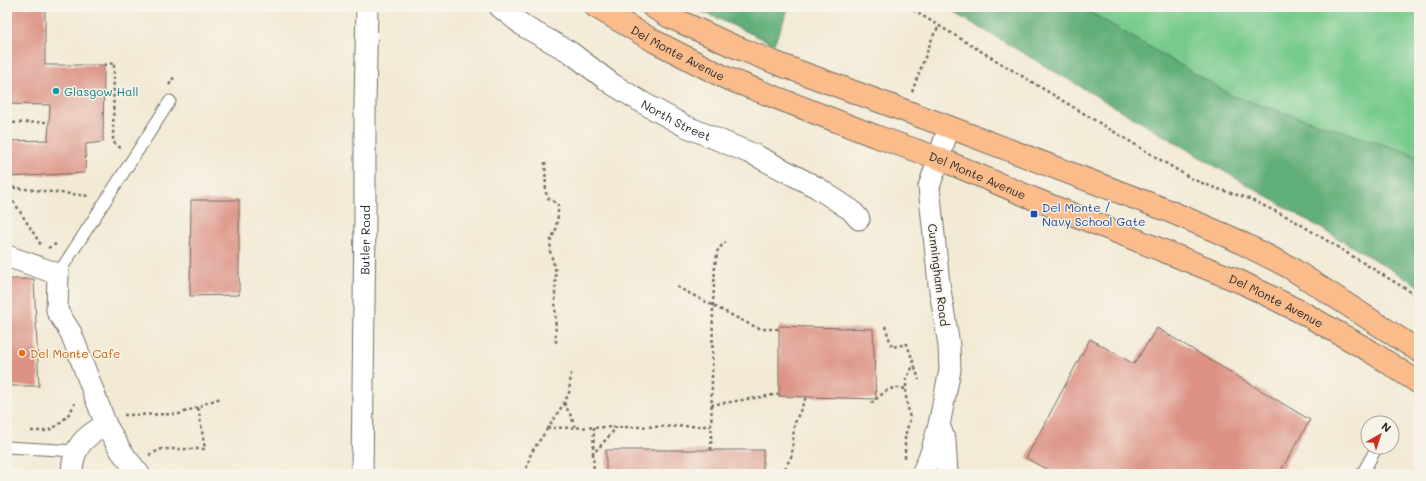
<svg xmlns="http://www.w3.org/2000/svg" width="1426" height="481" font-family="Mali,sans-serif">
	<rect width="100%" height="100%" fill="#f7f3e8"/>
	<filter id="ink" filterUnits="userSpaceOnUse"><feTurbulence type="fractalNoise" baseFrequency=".025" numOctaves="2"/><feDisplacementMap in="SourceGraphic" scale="8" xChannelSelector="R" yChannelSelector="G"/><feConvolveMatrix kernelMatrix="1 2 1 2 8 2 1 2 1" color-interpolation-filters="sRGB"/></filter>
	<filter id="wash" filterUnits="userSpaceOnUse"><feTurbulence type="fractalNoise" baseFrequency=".012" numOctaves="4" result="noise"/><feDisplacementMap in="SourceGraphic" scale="16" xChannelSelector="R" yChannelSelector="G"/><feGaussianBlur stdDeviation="0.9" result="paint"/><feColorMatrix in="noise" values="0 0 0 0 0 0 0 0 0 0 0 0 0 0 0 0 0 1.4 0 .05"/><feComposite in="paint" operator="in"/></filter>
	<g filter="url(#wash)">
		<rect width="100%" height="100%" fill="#f3ead5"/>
		<polygon fill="#77ca8c" stroke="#517a5c" points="1081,7 1419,7 1419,156 1233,96"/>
		<g fill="#61ae78" stroke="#466c52">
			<polygon points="692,7 789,7 774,44"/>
			<polygon points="945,7 1081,7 1233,96 1419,156 1419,286"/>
		</g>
		<g id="blocks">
			<g fill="#dc9184">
				<polygon points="7,7 45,7 45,65 104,65 103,142 86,144 85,173 7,177 8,141 48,140 50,105 8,104"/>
				<polygon points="191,200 239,200 239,295 190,296"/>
				<polygon points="7,279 34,279 39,386 7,386 7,321 10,321 9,299 7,299"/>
				<polygon points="779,326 873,329 876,399 779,396"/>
				<polygon points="1157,328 1310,420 1279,474 1055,474 1026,458 1090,339 1134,364"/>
				<rect x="606" y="450" width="157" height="24"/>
			</g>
		</g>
	</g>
	<g filter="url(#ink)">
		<use href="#blocks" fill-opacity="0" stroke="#716e66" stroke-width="1"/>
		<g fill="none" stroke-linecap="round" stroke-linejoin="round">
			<defs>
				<g id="service">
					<polyline points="58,274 170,101"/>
					<polyline points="7,447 75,451"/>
					<polyline points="1362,474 1377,447"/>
				</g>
				<g id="minor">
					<path id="s1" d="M500 7 525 27 570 52 612 84 645 104 685 126 755 155 816 187 851 210 859 219"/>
					<polyline points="7,256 58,274 57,311 71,333 106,425 121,451 139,474"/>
					<polyline points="940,427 945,441 947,474"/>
					<path d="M72 474C72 448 84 436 106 425"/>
					<path id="s2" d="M362 474 365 218V103L367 7"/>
					<polyline points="922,474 931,453 939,425 950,370 949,345 939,284 929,187 949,127"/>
				</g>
				<g id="primary">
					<path id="s3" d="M596 7 654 41 726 78 875 136 938 158 1032 198 1241 282 1303 313 1370 351 1419 383"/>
					<polyline points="653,7 668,16 731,45 781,65 949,127 1169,211 1232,238 1289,267 1419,351"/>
				</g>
			</defs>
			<use href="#service" stroke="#716e66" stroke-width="13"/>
			<use href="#minor" stroke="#716e66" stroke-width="23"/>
			<use href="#primary" stroke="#716e66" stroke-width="24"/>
			<g stroke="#716e66" stroke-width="2.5" stroke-dasharray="3 3" stroke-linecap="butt">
				<polyline points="908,7 1192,179 1215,188 1247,198 1290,218 1419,297"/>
				<polyline points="104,65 114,63 113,142 122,149"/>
				<polyline points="169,85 174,77"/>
				<polyline points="912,92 933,36 939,26"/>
				<polyline points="7,123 48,122"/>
				<polyline points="545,162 546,193 548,198 558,204 558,215 556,229 551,240 550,251 556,272 555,293 556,344"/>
				<polyline points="7,187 89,196"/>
				<polyline points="7,191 41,245"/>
				<polyline points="7,211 7,216"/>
				<polyline points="48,248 58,243"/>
				<polyline points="677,287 751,325 762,329 780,329"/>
				<polyline points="885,326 892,347 907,344 915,367"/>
				<polyline points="571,373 569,393 564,403 548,428 711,426"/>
				<polyline points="564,403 571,416 575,427"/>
				<path d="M871 403C885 393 887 385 906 389"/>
				<polyline points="711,405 780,394"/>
				<polyline points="124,415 179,414 198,407"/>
				<path d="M31 431C35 431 40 431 44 431 58 429 70 415 75 403"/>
				<polyline points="711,450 713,306 715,265 718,249 726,242"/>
				<polyline points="593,454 594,427"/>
				<polyline points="149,455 162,449 205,449 198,407 209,402 221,398"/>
				<polyline points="905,458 905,436 910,419 906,397 906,379 912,368 915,367 919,380"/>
				<polyline points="525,474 531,453 548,428"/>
				<polyline points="594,474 593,454 617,427"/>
				<polyline points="782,474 792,455 794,425 806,397"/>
			</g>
			<use href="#service" stroke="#fff" stroke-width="11"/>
			<use href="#minor" stroke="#fff" stroke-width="21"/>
			<use href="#primary" stroke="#fabc8b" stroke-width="22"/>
		</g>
	</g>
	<circle fill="#0f9aa8" stroke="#f7f3e8" stroke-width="1.5" cx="56" cy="91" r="4"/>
	<rect fill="#1a4fb4" stroke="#f7f3e8" stroke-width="1.5" x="1030" y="210" width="8" height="8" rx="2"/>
	<circle fill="#e8710a" stroke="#f7f3e8" stroke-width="1.5" cx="22" cy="353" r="4"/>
	<g text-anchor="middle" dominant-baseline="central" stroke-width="3" stroke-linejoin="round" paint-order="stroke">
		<g font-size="12" fill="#2b2b2b" stroke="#f7f3e8">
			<text stroke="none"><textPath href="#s3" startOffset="94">Del Monte Avenue</textPath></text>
			<text stroke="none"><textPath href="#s1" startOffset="210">North Street</textPath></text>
			<text stroke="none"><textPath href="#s3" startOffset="418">Del Monte Avenue</textPath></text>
			<text stroke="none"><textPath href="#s2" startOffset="234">Butler Road</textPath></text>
			<text transform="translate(939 275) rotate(83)">Cunningham Road</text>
			<text stroke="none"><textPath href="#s3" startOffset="742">Del Monte Avenue</textPath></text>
		</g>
		<g font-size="12" fill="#0d838f" stroke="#f7f3e8" text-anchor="start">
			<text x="64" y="91">Glasgow Hall</text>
		</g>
		<g font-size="12" fill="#164399" stroke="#f7f3e8" text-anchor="start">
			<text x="1042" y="207">Del Monte /<tspan x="1042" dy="14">Navy School Gate</tspan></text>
		</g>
		<g font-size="12" fill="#c56008" stroke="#f7f3e8" text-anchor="start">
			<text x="30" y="353">Del Monte Cafe</text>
		</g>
	</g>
	<rect width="1426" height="481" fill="none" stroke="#f7f3e8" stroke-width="24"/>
	<g transform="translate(1380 435) rotate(39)"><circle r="19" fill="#f7f3e8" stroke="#a5a39c"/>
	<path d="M0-3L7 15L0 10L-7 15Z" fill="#c8321e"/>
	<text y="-6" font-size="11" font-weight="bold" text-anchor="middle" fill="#2b2b2b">N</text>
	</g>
</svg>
